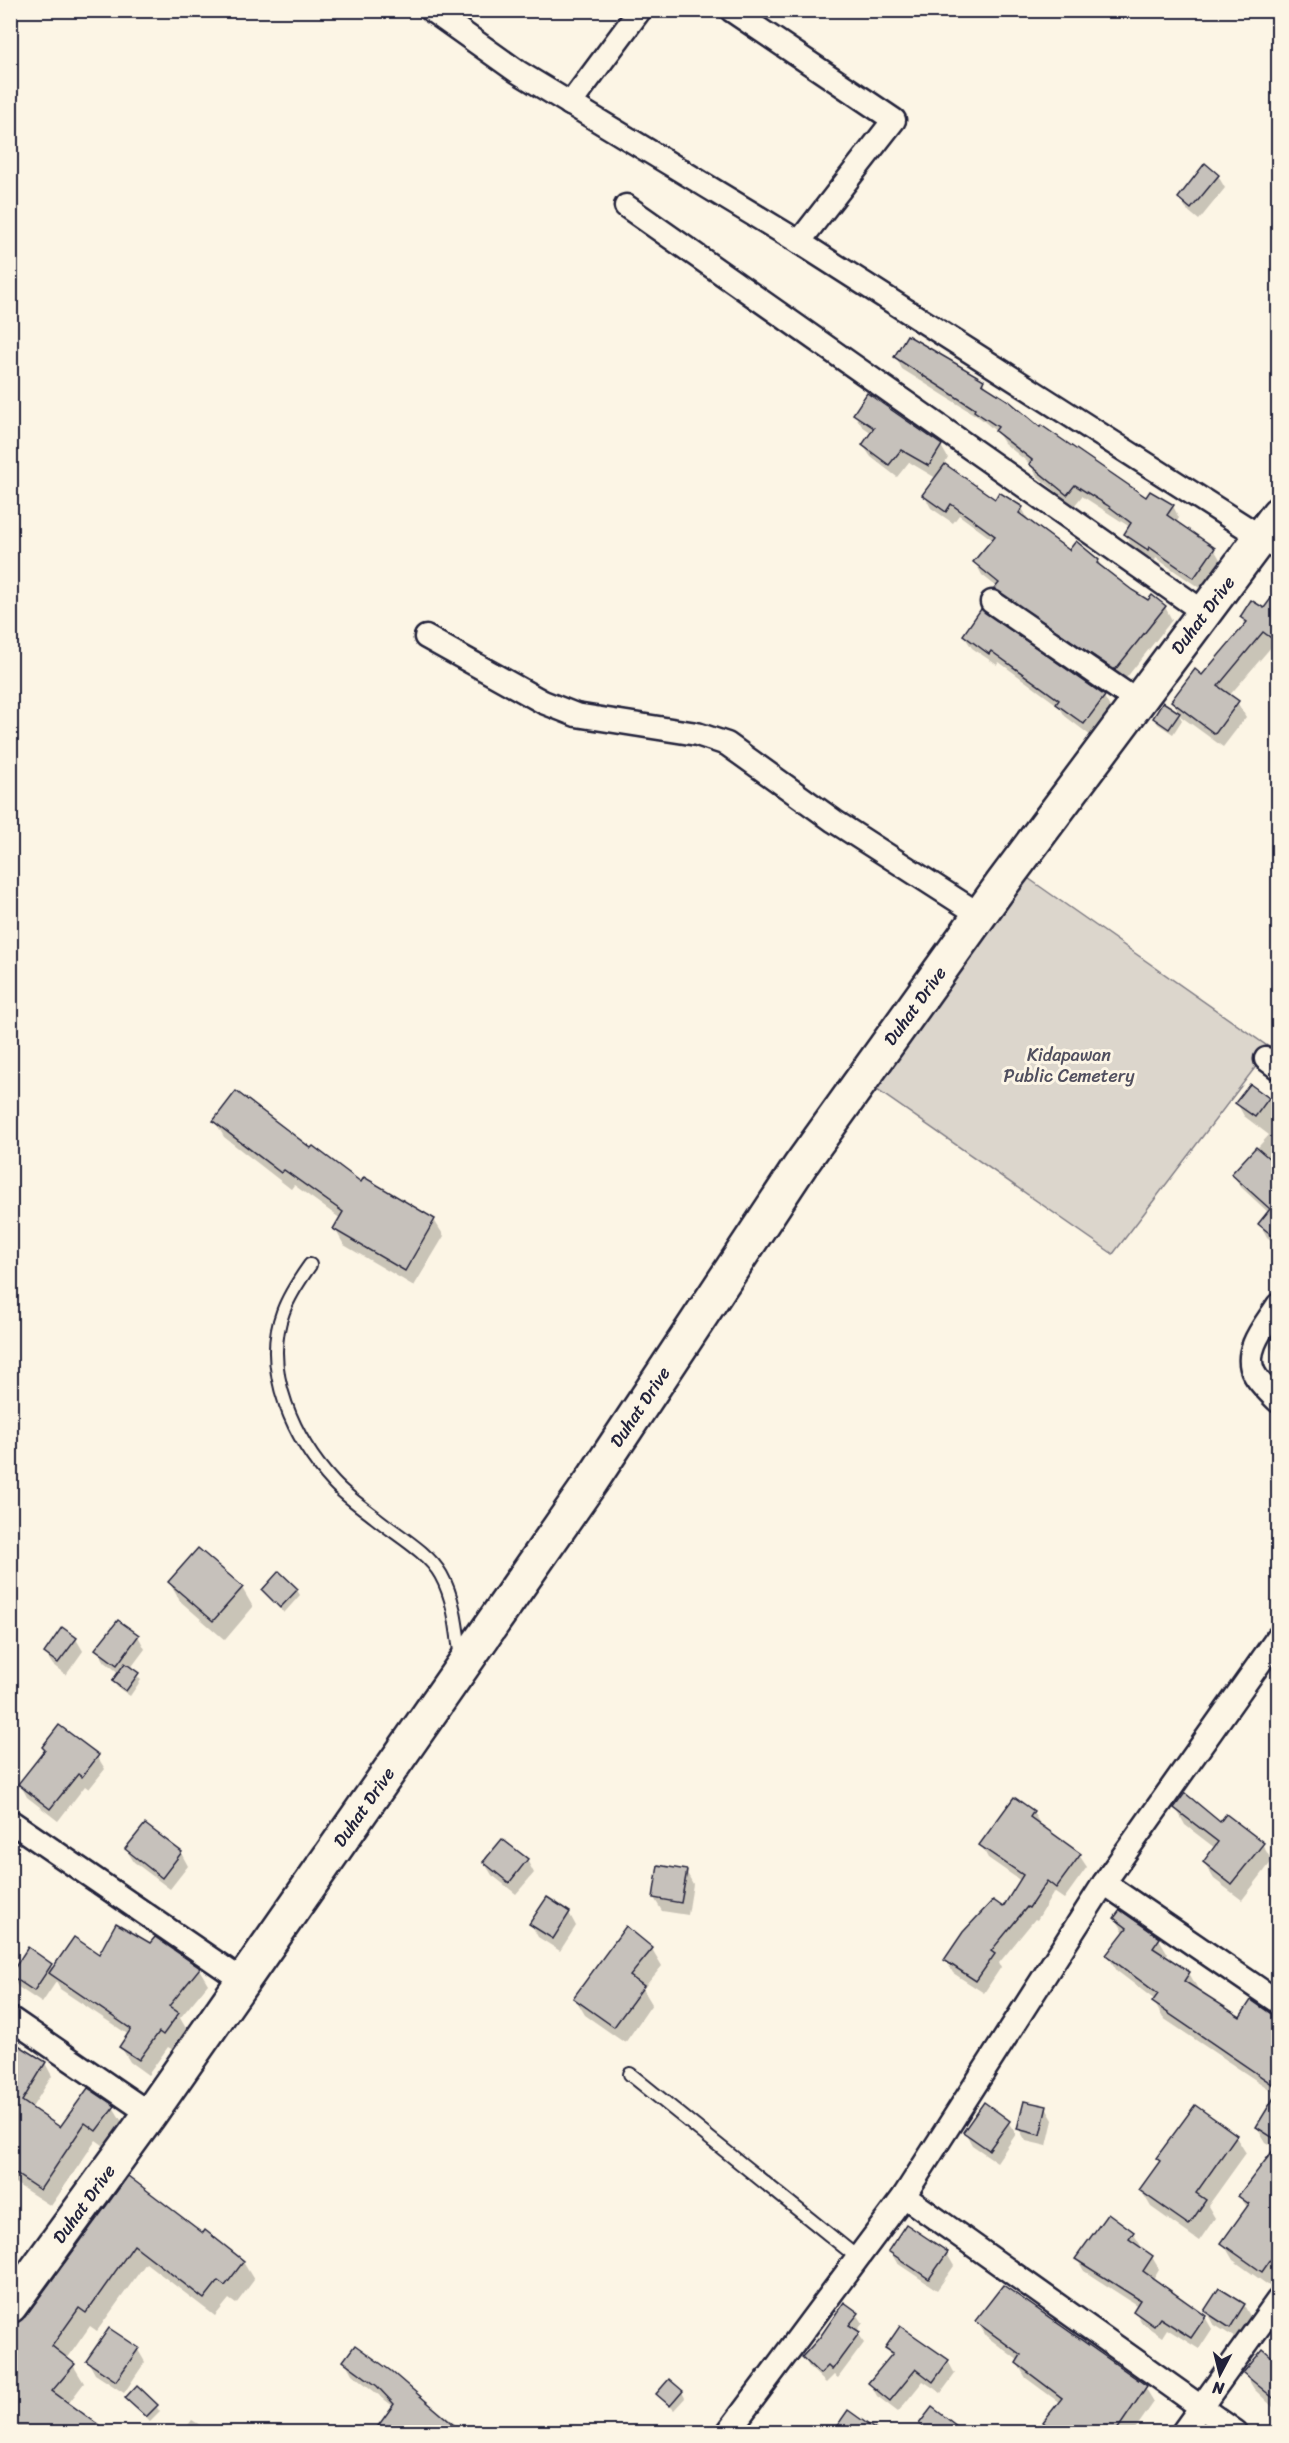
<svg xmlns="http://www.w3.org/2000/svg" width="1289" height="2443" font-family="Sriracha,sans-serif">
	<rect width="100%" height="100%" fill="#fcf5e5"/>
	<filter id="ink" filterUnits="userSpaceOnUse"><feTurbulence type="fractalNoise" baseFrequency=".0167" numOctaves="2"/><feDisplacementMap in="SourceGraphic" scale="12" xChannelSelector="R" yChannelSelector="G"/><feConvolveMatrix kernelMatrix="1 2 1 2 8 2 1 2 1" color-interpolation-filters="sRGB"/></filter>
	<g filter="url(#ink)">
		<polygon fill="#dcd6cc" stroke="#7f7c84" stroke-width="1.5" points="1025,876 1270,1048 1113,1254 873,1087"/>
		<g fill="#0003">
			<polygon points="1218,176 1225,188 1199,220 1187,210 1180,198"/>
			<polygon points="896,357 983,381 988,389 1040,430 1147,499 1173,506 1179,518 1176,523 1214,549 1221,561 1201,589 1156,558 1155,561 1132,546 1125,534 1130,527 1082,496 1074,506 1037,476 1030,464 1004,443 998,433 980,418 902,369"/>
			<polygon points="854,414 941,446 948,458 944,465 995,501 1022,508 1029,521 1069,552 1076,543 1098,561 1103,569 1148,602 1152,597 1165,607 1172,620 1123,682 1004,602 997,587 982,575 975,562 993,540 959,515 953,523 931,508 924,495 936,478 909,462 897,477 871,457 863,445 872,433 862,426"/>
			<polygon points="1278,592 1278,651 1272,646 1229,696 1237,702 1246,717 1223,747 1179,715 1182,720 1173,734 1158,724 1155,718 1164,704 1181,716 1173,701 1203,677 1246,625 1242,617 1264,610"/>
			<polygon points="964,636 1104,697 1111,709 1091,736 1065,716 1059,706 999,662 997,665 972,648"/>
			<polygon points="1250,1086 1278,1107 1278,1246 1267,1237 1260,1224 1269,1213 1241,1187 1233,1175 1269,1135 1244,1116 1237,1103"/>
			<polygon points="215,1121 311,1151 361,1184 434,1220 444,1236 414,1286 344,1245 335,1229 341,1219 294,1185 291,1189 224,1137"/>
			<polygon points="1278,1332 1278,1359 1270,1345"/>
			<polygon points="169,1582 242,1588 253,1607 225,1640 180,1601"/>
			<polygon points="264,1590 297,1590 300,1595 284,1613"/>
			<polygon points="138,1636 145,1649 130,1669 141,1680 130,1696 117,1687 114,1681 119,1673 105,1662 97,1649"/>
			<polygon points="76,1639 83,1651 66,1675 53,1665 45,1653"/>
			<polygon points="97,1756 105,1769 89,1789 85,1786 58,1821 27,1797 20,1784"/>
			<polygon points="1176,1808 1262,1844 1272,1861 1242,1900 1214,1879 1204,1862 1215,1848 1185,1825"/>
			<polygon points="1033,1812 1040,1824 1079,1855 1087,1867 1064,1899 1054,1892 1037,1920 1035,1919 999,1963 1001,1967 984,1993 953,1973 946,1960 1003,1910 1021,1881 988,1858 981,1845"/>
			<polygon points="126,1849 181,1853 188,1866 170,1889 134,1862"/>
			<polygon points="527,1860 534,1873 516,1894 492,1875 484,1862"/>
			<polygon points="686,1871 693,1884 688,1915 662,1911 654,1898"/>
			<polygon points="569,1913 576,1926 560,1951 538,1937 531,1924"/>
			<polygon points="1116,1919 1159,1939 1168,1954 1165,1958 1189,1973 1198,1989 1197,1991 1240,2019 1278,2015 1278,2150 1266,2142 1257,2127 1278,2095 1163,2018 1154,2002 1155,2000 1117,1971 1108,1956 1125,1934"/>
			<polygon points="10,1920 16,1929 10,1937"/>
			<polygon points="28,1949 54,1969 99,1956 199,1969 208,1984 180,2018 187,2030 173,2050 168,2047 148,2075 130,2062 121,2047 129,2035 60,1989 56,1982 42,2003 18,1987 11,1974"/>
			<polygon points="652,1949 662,1966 643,1989 652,2004 625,2043 585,2015 575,1998"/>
			<polygon points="10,2037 22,2049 45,2063 52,2076 31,2109 60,2129 113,2107 124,2125 107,2148 96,2140 51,2206 10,2180"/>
			<polygon points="1195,2107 1236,2137 1246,2153 1208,2206 1215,2218 1199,2241 1151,2207 1141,2190 1160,2163 1158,2158"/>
			<polygon points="1046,2108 1053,2120 1047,2146 1026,2141 1019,2129"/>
			<polygon points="1008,2122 1016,2134 997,2162 972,2145 965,2132"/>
			<polygon points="1269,2159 1278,2166 1278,2279 1272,2288 1233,2260 1223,2243 1248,2209 1240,2196"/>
			<polygon points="129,2178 203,2235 243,2262 254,2280 236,2304 229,2299 215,2316 146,2263 97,2331 90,2326 67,2359 73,2365 84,2383 68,2404 10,2432 26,2318"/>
			<polygon points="1109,2215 1133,2233 1141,2246 1139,2248 1152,2257 1159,2269 1153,2279 1205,2317 1212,2329 1199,2349 1167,2329 1162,2337 1142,2323 1135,2311 1138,2306 1084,2271 1077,2259"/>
			<polygon points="890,2251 947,2254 954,2266 937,2290 897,2263"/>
			<polygon points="1244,2305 1251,2318 1237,2339 1213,2324 1206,2311"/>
			<polygon points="857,2314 863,2323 856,2332 864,2343 838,2378 834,2375 826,2383 809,2367 804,2357"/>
			<polygon points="977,2321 1145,2387 1154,2402 1133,2432 1051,2432 1045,2422 1060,2403 1026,2378 1017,2363 1019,2361 986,2336"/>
			<polygon points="109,2330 138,2350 145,2362 124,2393 95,2374 88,2361"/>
			<polygon points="887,2348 948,2361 955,2374 941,2393 923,2381 898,2412 877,2396 870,2383 892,2357"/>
			<polygon points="345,2361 390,2372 465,2432 375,2432 394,2407 352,2374"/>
			<polygon points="1252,2362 1278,2382 1278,2412 1254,2389 1244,2372"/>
			<polygon points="682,2392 685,2398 674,2410 658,2394"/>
			<polygon points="127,2398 156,2406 160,2412 150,2422"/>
			<polygon points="192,2420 211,2432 183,2432"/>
		</g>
		<g fill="#c6c1bb" stroke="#22223b" stroke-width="1.5">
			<polygon points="1205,163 1219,175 1191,209 1178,198"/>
			<polygon points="907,335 984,380 982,384 1009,401 1040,427 1041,425 1146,497 1150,491 1174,505 1167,515 1215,548 1194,578 1149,547 1148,550 1124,534 1131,523 1107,505 1075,485 1067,495 1029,464 1032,460 995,431 998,427 974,411 975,409 894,357"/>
			<polygon points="867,393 942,445 929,466 901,450 889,465 862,445 874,428 853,414"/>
			<polygon points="945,464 995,499 999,492 1023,507 1019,513 1069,550 1076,541 1099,560 1097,563 1132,590 1148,600 1152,595 1166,606 1115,670 994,589 999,583 973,562 995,536 951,504 946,512 922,495"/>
			<polygon points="1278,589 1278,643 1263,632 1218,686 1239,701 1215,734 1171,701 1195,669 1202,675 1247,622 1240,617 1251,600 1264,608"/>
			<polygon points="981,609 1105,696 1084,724 1056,704 1059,700 991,651 989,654 963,635"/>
			<polygon points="1163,702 1180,713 1169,729 1153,718"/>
			<polygon points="1250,1084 1269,1098 1255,1117 1235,1103"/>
			<polygon points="236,1091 311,1148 313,1146 361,1182 364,1177 435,1219 405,1271 333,1229 343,1212 284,1170 281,1173 213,1121"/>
			<polygon points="1256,1147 1278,1166 1278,1240 1258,1224 1270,1209 1231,1174"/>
			<polygon points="198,1548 243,1587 213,1621 168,1582"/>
			<polygon points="279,1571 298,1589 280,1608 262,1590"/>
			<polygon points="118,1620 139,1635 117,1665 95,1649"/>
			<polygon points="62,1627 77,1638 58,1663 44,1653"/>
			<polygon points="125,1663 139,1673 126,1691 112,1681"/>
			<polygon points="59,1725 99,1755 82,1777 78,1774 50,1809 18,1784 45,1750 42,1747"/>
			<polygon points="1185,1793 1220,1822 1226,1814 1264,1843 1231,1884 1203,1862 1218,1842 1174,1808"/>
			<polygon points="1014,1797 1034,1811 1030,1817 1081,1854 1056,1888 1047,1881 1029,1908 1027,1907 991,1951 995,1954 976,1981 944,1960 963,1932 993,1900 1003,1907 1023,1875 979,1845"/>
			<polygon points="145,1824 182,1852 162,1878 125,1849"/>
			<polygon points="502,1839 528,1859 509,1883 483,1862"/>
			<polygon points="658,1865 687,1870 681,1903 653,1898"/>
			<polygon points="547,1897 570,1912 553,1939 529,1924"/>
			<polygon points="1120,1910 1160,1938 1153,1948 1190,1972 1184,1981 1240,2017 1251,2000 1270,2013 1278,2015 1278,2038 1271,2048 1278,2054 1278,2088 1152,2002 1158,1994 1106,1955 1127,1928 1114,1918"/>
			<polygon points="116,1923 150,1943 155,1937 200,1968 169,2006 179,2013 163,2035 159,2032 139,2060 119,2047 131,2029 49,1973 74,1937 99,1954"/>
			<polygon points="626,1926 653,1948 630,1976 644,1986 614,2027 573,1998"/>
			<polygon points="28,1947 52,1964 34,1991 10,1975"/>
			<polygon points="10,2040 46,2062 22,2101 60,2127 88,2088 115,2106 96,2131 85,2123 40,2190 10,2170"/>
			<polygon points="1278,2091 1278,2141 1256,2127"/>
			<polygon points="1024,2101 1047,2106 1040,2135 1017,2129"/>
			<polygon points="984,2102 1010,2121 989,2150 963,2132"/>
			<polygon points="1195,2105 1237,2135 1196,2193 1206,2200 1189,2225 1139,2190 1160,2161 1156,2158"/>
			<polygon points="1278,2144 1278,2249 1262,2272 1221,2243 1249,2204 1238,2196"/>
			<polygon points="128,2176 203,2233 205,2230 244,2261 225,2286 218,2281 204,2299 134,2245 86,2313 79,2308 52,2346 75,2364 52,2391 110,2433 10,2433 10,2324 25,2317"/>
			<polygon points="1108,2213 1134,2232 1129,2239 1153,2256 1143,2271 1206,2316 1191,2338 1160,2318 1154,2326 1133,2311 1140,2300 1075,2259"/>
			<polygon points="906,2224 948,2252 929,2279 888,2251"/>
			<polygon points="1003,2285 1147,2386 1115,2433 1056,2433 1043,2422 1062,2398 1016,2363 1021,2355 975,2321"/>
			<polygon points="1219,2288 1245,2304 1230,2328 1204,2311"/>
			<polygon points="844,2302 859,2313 849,2325 860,2332 832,2370 828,2366 820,2374 802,2357 820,2337"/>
			<polygon points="900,2326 949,2360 933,2382 916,2369 890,2401 868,2383 893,2353 885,2348"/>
			<polygon points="109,2328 139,2348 116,2381 86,2361"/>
			<polygon points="355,2345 391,2371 463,2433 373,2433 394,2404 377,2386 343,2361"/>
			<polygon points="1263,2349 1278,2362 1278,2402 1243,2373"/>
			<polygon points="669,2379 683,2391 670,2406 656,2394"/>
			<polygon points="137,2385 158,2405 146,2417 125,2398"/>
			<polygon points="932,2407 966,2433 930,2433 919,2424"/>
			<polygon points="848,2410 880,2433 832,2433"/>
		</g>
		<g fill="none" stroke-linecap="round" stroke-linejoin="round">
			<defs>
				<g id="lane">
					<path d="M310 1265C300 1279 289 1295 283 1312 261 1371 295 1441 334 1483 346 1496 362 1507 376 1518 397 1535 428 1552 441 1575 455 1600 457 1631 461 1659"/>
					<polyline points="630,2074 858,2258"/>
				</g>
				<g id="street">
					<polyline points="431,10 518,72 799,242 1278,548"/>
					<polyline points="731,10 894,120 799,242"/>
					<polyline points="570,104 640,10"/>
					<polyline points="626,206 1205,613"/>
					<polyline points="992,602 1138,702"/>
					<polyline points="426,637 543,702 576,715 697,734 727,744 834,821 980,915"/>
					<polyline points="1266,1059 1278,1068"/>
					<path d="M1278 1305C1267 1323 1242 1350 1254 1373 1259 1383 1270 1393 1278 1401"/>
					<polyline points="10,1821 243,1981"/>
					<polyline points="1104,1883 1278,2002"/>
					<polyline points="10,2018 150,2114"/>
					<polyline points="904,2196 1236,2432"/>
					<polyline points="728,2432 904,2196 1104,1883 1278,1637"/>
					<polyline points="1183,2432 1278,2300"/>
				</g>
				<polyline id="secondary" points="10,2306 150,2114 591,1482 800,1166 1002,884 1278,514"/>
			</defs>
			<use href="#lane" stroke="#22223b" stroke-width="16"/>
			<use href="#street" stroke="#22223b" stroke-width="27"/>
			<use href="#secondary" stroke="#22223b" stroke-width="38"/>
			<use href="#lane" stroke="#fcf5e5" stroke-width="12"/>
			<use href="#street" stroke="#fcf5e5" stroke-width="22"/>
			<use href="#secondary" stroke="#fcf5e5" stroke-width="33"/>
		</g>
	</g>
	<g text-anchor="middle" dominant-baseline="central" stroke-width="6" stroke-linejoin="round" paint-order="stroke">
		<g font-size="18" fill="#22223b" stroke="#fcf5e5">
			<text transform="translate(1203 615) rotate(-53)">Duhat Drive</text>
			<text transform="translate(915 1006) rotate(-54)">Duhat Drive</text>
			<text transform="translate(640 1407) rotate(-56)">Duhat Drive</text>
			<text transform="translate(364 1807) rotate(-55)">Duhat Drive</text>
			<text transform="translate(84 2204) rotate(-54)">Duhat Drive</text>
		</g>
		<g font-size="18" fill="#504f5f" stroke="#fcf5e5">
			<text x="1069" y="1055">Kidapawan<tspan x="1069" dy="21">Public Cemetery</tspan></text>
		</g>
	</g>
	<rect width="1289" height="2443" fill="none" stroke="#fcf5e5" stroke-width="36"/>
	<rect x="18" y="18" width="1253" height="2407" fill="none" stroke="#22223b" stroke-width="2" filter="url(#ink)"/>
	<g transform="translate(1220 2374) rotate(187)" stroke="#fcf5e5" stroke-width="4.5" paint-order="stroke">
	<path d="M0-4.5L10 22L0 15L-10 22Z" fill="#22223b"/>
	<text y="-9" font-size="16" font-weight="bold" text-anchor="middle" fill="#22223b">N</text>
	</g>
</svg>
